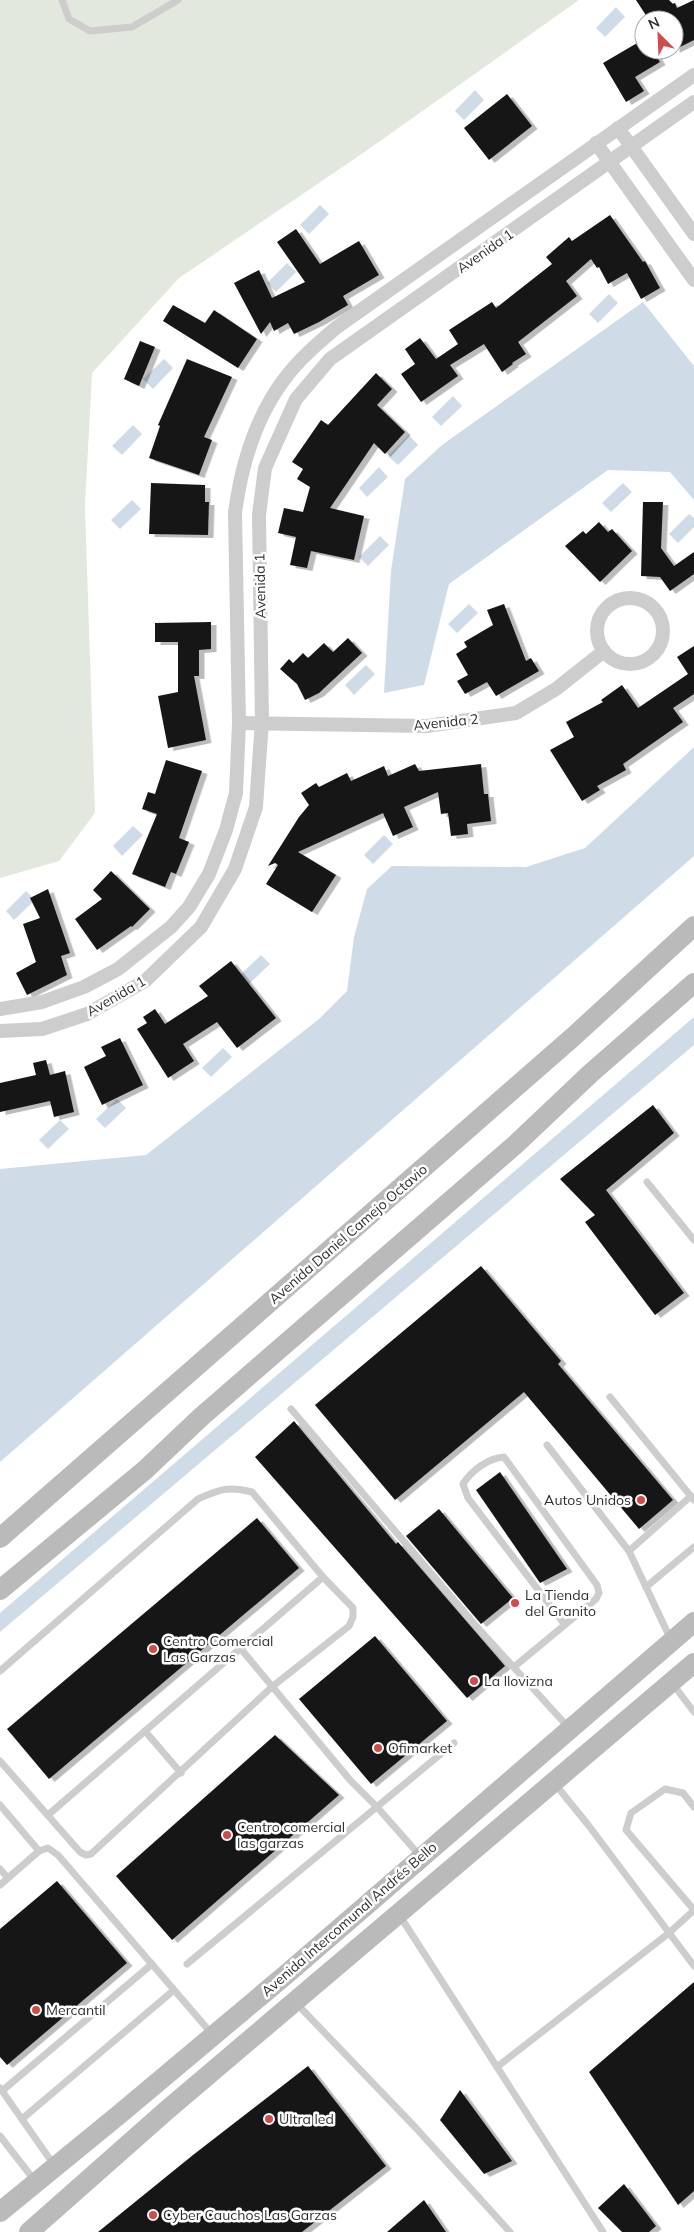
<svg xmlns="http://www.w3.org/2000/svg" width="694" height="2232" font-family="Mulish,sans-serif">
	<defs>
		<filter id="shadow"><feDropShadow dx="5.5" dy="3" stdDeviation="0" flood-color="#0004"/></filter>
	</defs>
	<rect width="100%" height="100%" fill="#fff"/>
	<polygon fill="#e2e8dd" points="0,0 579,0 366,151 179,278 92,373 85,506 95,813 59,861 0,878"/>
	<g fill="#cfdce8">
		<polygon points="616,7 625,17 605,37 596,28"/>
		<polygon points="475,90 484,100 464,120 455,111"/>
		<polygon points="320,205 329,214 309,234 300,225"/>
		<polygon points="287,263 296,272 276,292 267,283"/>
		<polygon points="609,294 618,303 598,323 589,314"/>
		<polygon points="643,302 694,366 694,500 670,472 608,470 449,584 424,685 384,693 391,571 405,479 442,445"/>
		<polygon points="164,359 173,368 153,389 143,379"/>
		<polygon points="453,396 462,406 441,426 432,417"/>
		<polygon points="133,425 142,434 122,455 112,446"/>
		<polygon points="409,435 418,445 398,465 388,456"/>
		<polygon points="379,467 388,477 367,497 359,488"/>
		<polygon points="623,483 632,492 611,512 602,503"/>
		<polygon points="132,500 141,509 120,529 111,520"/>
		<polygon points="689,514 694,518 694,527 678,543 669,534"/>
		<polygon points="380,536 389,545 368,566 359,557"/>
		<polygon points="469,604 478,613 457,633 448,624"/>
		<polygon points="366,665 375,674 354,695 345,685"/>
		<polygon points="694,747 694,856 0,1462 0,1169 146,1155 319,1019 347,991 354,937 367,889 392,866 526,867 585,848"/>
		<polygon points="133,826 143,835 122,856 113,846"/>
		<polygon points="384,835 393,844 373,864 364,855"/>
		<polygon points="26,891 35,900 14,920 6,911"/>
		<polygon points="261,955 270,964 249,984 240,975"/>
		<polygon points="694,1017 694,1045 0,1632 0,1613"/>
		<polygon points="223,1048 232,1057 211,1077 202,1068"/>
		<polygon points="117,1099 126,1108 105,1128 96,1119"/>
		<polygon points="60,1120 69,1129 48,1149 39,1140"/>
	</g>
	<g fill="#171717" filter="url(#shadow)">
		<polygon points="636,0 669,0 673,4 675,3 677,8 694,0 694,40 674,50 674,20 649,20"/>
		<polygon points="644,39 644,50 653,50 660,62 635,77 644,91 626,102 603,63"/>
		<polygon points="507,94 532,126 489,160 464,128"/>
		<polygon points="610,215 643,262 645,261 660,288 641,299 627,273 608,284 599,267 597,268 591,259 566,281 577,296 518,342 526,354 512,363 513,364 502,372 484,344 450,365 458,376 421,402 401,374 415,364 405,349 420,338 436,359 458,344 449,330 492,302 496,308 552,264 546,257 569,237 572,241"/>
		<polygon points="296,229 320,264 359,241 379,275 343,296 348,305 319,322 294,334 288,323 274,331 270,322 261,334 234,283 259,270 272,298 305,282 277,242"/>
		<polygon points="173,305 205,323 214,310 257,339 238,368 163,321"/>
		<polygon points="140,341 155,347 139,386 124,379"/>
		<polygon points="187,359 232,377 204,437 212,440 199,475 149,458 160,426 158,425"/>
		<polygon points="376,373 392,389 377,405 405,432 385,454 374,443 330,508 364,516 354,560 311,551 307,568 290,565 296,537 278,533 284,508 303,512 310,487 297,479 303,469 292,462 321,420 328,425"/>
		<polygon points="151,483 205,485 205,502 209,502 208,535 149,534"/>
		<polygon points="643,502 663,502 661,548 674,566 694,552 694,574 670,591 660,577 641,576"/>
		<polygon points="599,522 608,532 612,529 632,551 600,582 565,546 583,531 586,534"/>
		<polygon points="504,604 526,661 531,658 539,671 496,696 487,682 465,694 457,681 468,675 456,654 467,647 464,642 493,625 487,610"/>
		<polygon points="211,622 211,649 199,650 199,676 194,676 206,740 168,748 158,696 178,692 178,642 155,642 155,623"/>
		<polygon points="348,638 362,653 319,693 305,700 297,684 280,669 289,659 293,663 303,653 308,658 324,643 333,652"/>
		<polygon points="694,646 694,694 673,708 683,722 623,764 626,770 597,786 600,790 582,801 550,750 574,737 566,722 603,702 601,700 622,685 638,708 688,674 677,657"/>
		<polygon points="166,760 202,771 179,838 189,842 176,874 171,872 165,887 132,874 157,814 142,809 148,792 155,794"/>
		<polygon points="415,764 419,771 481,764 484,794 488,794 491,821 467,824 468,834 451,836 448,813 441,814 438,792 404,807 413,827 393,836 383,813 298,852 336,875 312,912 266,884 278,865 275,863 268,866 299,817 309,805 301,793 316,783 319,787 347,773 351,781 384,766 388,776"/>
		<polygon points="111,871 150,909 132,927 131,926 97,950 75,919 102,899 93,890"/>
		<polygon points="48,889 70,953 61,956 67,975 27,995 16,973 36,962 23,924 40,918 30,898"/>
		<polygon points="231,961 276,1018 237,1048 217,1022 183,1044 194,1061 168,1078 137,1029 147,1023 143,1017 155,1009 165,1024 208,996 199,986"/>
		<polygon points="120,1038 143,1085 102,1105 84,1067 106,1056 101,1047"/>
		<polygon points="46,1060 50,1075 65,1071 74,1112 54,1117 50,1101 0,1112 0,1083 36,1075 33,1063"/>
		<polygon points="653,1105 674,1133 606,1190 684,1293 655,1315 585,1222 595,1215 560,1179"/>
		<polygon points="481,1266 561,1361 558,1364 673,1500 639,1529 524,1392 395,1500 315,1405"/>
		<polygon points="294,1421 396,1544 398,1542 505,1666 467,1698 255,1457"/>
		<polygon points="500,1472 567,1569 540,1583 476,1490"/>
		<polygon points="439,1509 513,1598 481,1624 406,1536"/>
		<polygon points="257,1518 299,1568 49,1779 7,1729"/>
		<polygon points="375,1636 447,1721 371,1784 299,1699"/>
		<polygon points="275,1735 339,1795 172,1940 116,1876"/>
		<polygon points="57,1881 127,1963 7,2065 0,2057 0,1929"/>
		<polygon points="694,1982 694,2191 678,2205 589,2072"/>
		<polygon points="308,2066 386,2166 302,2232 98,2232 193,2155"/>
		<polygon points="460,2090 512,2161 484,2174 440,2120"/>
		<polygon points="624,2184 656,2226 649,2232 622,2232 598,2208"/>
		<polygon points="424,2200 446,2232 387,2232"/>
	</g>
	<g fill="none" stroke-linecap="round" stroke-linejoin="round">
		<g stroke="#cdcdcd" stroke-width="7">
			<polyline points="62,0 69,19 90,31 132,27 178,0"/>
			<polyline points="647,1182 694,1240"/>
			<polyline points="610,1397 694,1500"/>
			<polyline points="291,1409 477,1627 568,1727"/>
			<polyline points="547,1445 629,1551 671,1640"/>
			<polyline points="629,1551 691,1496"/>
			<polyline points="646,1587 694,1547"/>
			<polyline points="241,1649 350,1780 377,1807 421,1857"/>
			<path d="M514 1667 596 1599 599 1593 597 1585 504 1457C488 1458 471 1471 463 1484L468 1498 565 1625"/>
			<path d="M0 1671 198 1499C220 1489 229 1486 252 1492L323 1577 353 1608V1617L349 1626 273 1686 91 1854 86 1855 80 1852 0 1761"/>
			<polyline points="672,1683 694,1712"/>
			<polyline points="145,1731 181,1773"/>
			<polyline points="555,1784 589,1826 694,1966"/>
			<polyline points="0,1805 39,1851"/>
			<polyline points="48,1815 323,1577"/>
			<polyline points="0,1869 8,1878"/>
			<polyline points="0,1885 39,1851 48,1848 58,1855 212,2034"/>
			<polyline points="694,1910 626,1830 631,1813 665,1789 683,1793 694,1807"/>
			<polyline points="400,1916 603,2232"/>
			<polyline points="187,1964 454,1743"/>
			<polyline points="297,2004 415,2127 510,2232"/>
			<polyline points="497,2067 669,1933 694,1910"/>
			<polyline points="0,2088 54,2165"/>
			<polyline points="2,2091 152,1964"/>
			<polyline points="22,2119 174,1990"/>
			<polyline points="0,2136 35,2181"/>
		</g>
		<g stroke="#cdcdcd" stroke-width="14">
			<polyline points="618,128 694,234"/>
			<polyline points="596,143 694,280"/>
			<circle cx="630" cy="631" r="33"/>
			<polyline points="239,723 427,726 516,713 556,689 604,651"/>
			<path d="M0 1009 42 1002 84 987 118 969 171 927 189 907 209 874 226 830 236 793 239 723 235 513C241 467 255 419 283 381 298 360 317 344 337 327L694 75"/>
			<polyline points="0,1031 42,1029 87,1014 145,981 201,927 235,869 256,807 258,777 262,722 259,515 265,468 296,399 330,359 694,102"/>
		</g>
		<g stroke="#bababa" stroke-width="20">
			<polyline points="0,1538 573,1037 694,926"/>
			<polyline points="0,1590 145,1470 201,1417 516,1144 591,1073 694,983"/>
			<polyline points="0,2212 121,2113 289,1972 694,1622"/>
			<polyline points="29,2232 167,2110 694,1663"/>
		</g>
	</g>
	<g fill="#cf4c4a" stroke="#fff" stroke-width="2">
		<circle cx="641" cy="1500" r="5"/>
		<circle cx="515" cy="1603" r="5"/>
		<circle cx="153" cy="1649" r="5"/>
		<circle cx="474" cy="1681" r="5"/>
		<circle cx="378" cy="1748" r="5"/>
		<circle cx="227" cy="1835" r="5"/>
		<circle cx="36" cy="2010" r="5"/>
		<circle cx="269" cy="2119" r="5"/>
		<circle cx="153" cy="2215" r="5"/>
	</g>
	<g text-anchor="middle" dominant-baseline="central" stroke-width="5" stroke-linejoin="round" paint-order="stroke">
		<g font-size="14" fill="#303030" stroke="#fff">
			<text transform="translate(485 251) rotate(-35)">Avenida 1</text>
			<text transform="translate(260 586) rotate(-91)">Avenida 1</text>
			<text transform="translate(446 722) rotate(-6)">Avenida 2</text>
			<text transform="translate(116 996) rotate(-30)">Avenida 1</text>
			<text transform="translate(348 1234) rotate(-41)">Avenida Daniel Camejo Octavio</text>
			<text transform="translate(349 1919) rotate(-41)">Avenida Intercomunal Andrés Bello</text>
		</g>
		<g font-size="14" fill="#303030" stroke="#fff" text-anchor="start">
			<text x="631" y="1500" text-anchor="end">Autos Unidos</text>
			<text x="525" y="1595">La Tienda<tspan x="525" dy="16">del Granito</tspan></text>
			<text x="163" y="1641">Centro Comercial<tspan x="163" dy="16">Las Garzas</tspan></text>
			<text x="484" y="1681">La llovizna</text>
			<text x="388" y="1748">Ofimarket</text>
			<text x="237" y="1827">Centro comercial<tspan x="237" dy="16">las garzas</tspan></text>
			<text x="46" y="2010">Mercantil</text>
			<text x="279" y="2119">Ultra led</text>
			<text x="163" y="2215">Cyber Cauchos Las Garzas</text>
		</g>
	</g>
	<g transform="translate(659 35) rotate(336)"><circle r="24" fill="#ffffff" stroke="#acacac"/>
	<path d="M0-4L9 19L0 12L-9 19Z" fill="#cf4c4a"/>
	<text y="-8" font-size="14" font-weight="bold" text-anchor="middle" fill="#303030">N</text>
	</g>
</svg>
